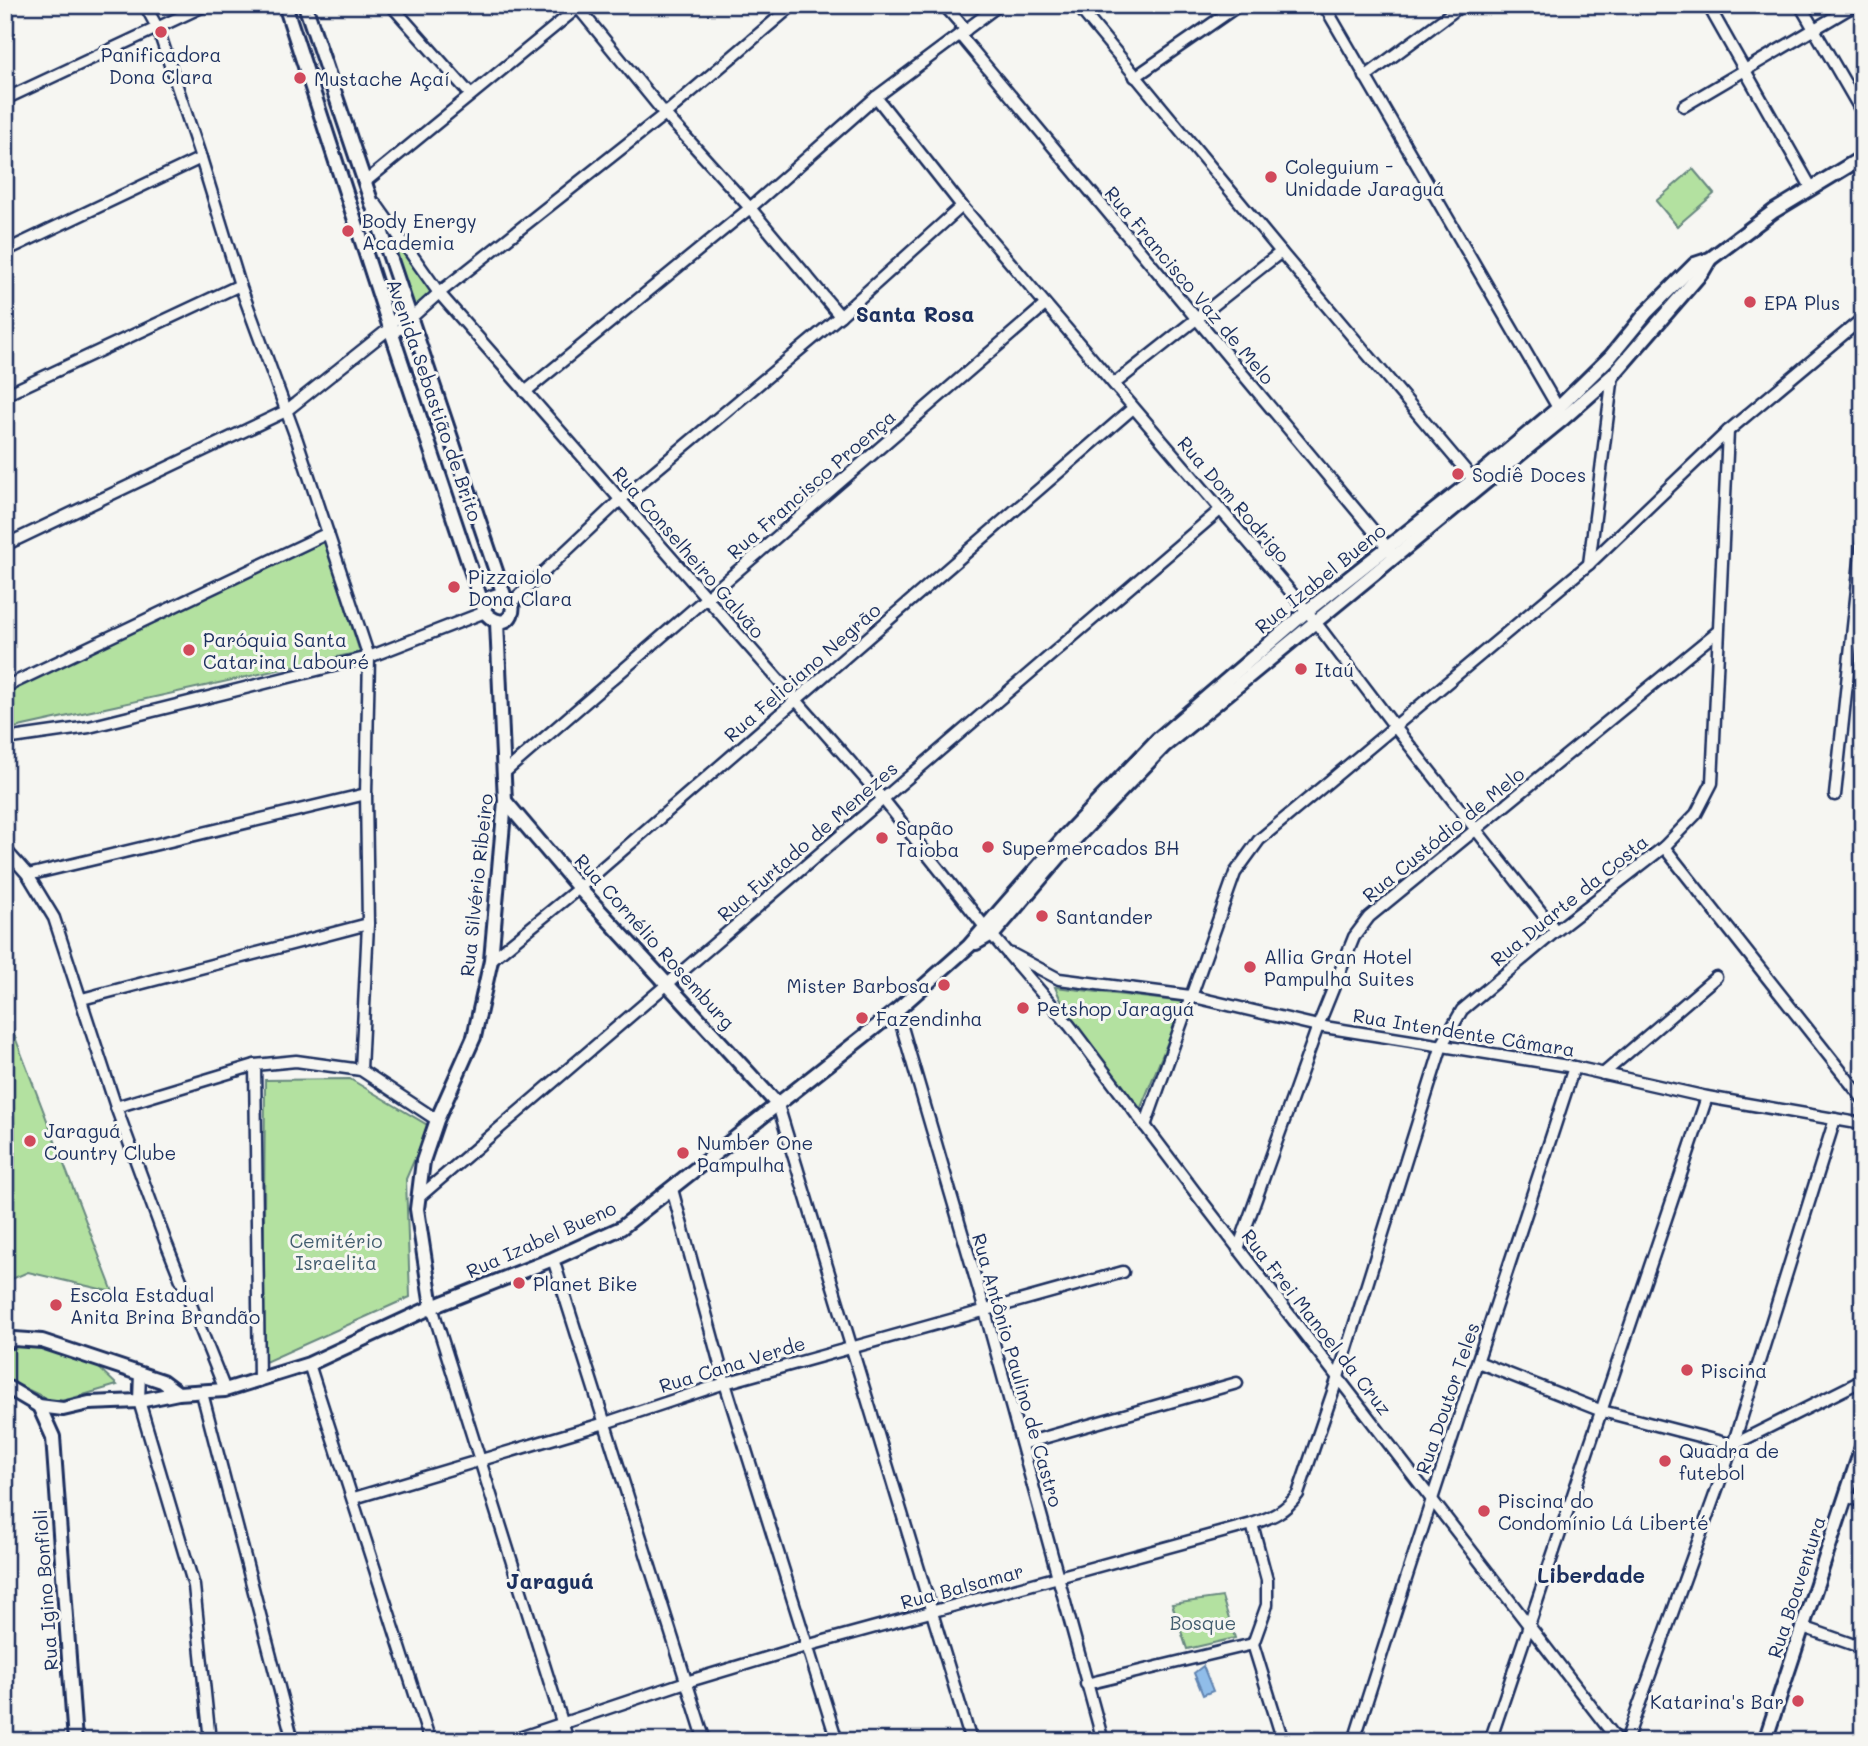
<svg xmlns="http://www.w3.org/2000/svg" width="1868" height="1746" font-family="Mali,sans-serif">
	<rect width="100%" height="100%" fill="#f6f6f2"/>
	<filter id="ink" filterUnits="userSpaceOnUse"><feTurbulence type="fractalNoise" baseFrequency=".0143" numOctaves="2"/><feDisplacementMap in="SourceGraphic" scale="14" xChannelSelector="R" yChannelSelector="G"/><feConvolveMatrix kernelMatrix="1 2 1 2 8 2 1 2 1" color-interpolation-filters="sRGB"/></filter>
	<g filter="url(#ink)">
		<g fill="#b3e1a0" stroke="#67887f" stroke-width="2">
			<polygon points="1693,169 1714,194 1677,226 1656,201"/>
			<polygon points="382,216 437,288 413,312"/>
			<polygon points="324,541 360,652 14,728 5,708 5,692"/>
			<path d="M1055 987 1184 1002 1140 1110C1110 1071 1074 1033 1055 987Z"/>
			<polygon points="5,1011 113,1292 28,1272 5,1282"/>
			<polygon points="350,1079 429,1126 406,1179 410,1297 263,1363 265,1080"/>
			<polygon points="14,1342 40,1344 94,1363 117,1385 56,1403 12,1382 5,1376 5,1347"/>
			<polygon points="1222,1597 1235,1638 1187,1649 1172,1604"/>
		</g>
		<polygon fill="#90bde9" stroke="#6184b1" stroke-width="2" points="1203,1666 1213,1691 1203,1695 1194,1673"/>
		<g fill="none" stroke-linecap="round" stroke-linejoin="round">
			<defs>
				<g id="minor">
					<polyline points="145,5 158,29 201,158 240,285 297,440 369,657 366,794 368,924 361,1070"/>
					<polyline points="391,5 470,94"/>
					<polyline points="576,5 665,114 750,208 840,316"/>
					<polyline points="944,5 966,30"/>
					<polyline points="1077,5 1281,252 1478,485"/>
					<polyline points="1324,5 1561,413"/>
					<polyline points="1708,5 1812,189"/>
					<polyline points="1800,5 1863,114"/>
					<polyline points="960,35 1392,553"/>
					<polyline points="1135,77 1239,5"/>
					<polyline points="1365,77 1462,5"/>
					<polyline points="876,97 962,206 1307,611 1395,727 1556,931"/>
					<polyline points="5,99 206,5"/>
					<polyline points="1684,106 1855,5"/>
					<polyline points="365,182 581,5"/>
					<polyline points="376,204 439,293 883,799 985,927 1070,1026 1201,1200 1618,1741"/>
					<polyline points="5,251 201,158"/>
					<polyline points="390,328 395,331 407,326 411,318 439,293 665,114 793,5"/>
					<polyline points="1114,384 1281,252"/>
					<polyline points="525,392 750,208 876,97 999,5"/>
					<polyline points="5,395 240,285"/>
					<polyline points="5,545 286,411 390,328 392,322 399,317 411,318"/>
					<polyline points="1589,564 1613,375"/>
					<polyline points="512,602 620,500 840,316 962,206"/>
					<polyline points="5,687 328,533"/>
					<polyline points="5,739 89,727 369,657 485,612"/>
					<polyline points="505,772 1045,305"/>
					<polyline points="1835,795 1863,533"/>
					<polyline points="1664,847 1863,1099"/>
					<polyline points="5,849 28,875 54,918 116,1107 165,1240 225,1390"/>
					<polyline points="28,875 366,794"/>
					<polyline points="1012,954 1059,979 1190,996 1318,1026 1574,1067 1707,1097 1863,1124"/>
					<polyline points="491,960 579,888 1133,408"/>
					<polyline points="82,999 368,924"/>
					<polyline points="897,1010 985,1311 1103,1741"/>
					<polyline points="255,1065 259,1381"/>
					<polyline points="1603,1074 1716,977"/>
					<polyline points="778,1105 971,1741"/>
					<polyline points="116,1107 255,1065 296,1061 361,1070 437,1120"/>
					<polyline points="1145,1126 1235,873 1259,840 1589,564 1728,431 1863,318"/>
					<polyline points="672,1189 725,1383 837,1741"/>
					<polyline points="418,1198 1220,510"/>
					<polyline points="1238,1249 1318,1026 1354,937 1369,917 1718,631"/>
					<polyline points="553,1259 705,1741"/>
					<polyline points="432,1307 568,1741"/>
					<polyline points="1478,1362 1602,1411 1733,1445 1863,1380"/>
					<polyline points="309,1364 430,1741"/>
					<polyline points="140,1373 139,1401 194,1586 210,1741"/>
					<polyline points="202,1393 293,1741"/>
					<polyline points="1022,1444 1237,1383"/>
					<polyline points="1846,1496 1863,1502"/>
					<polyline points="354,1498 605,1423 725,1383 1123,1272"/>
					<polyline points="1252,1524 1267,1580 1267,1605 1253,1644 1283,1741"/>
					<polyline points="1803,1627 1863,1648"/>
					<polyline points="1086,1684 1253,1644"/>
					<path d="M510 1741 686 1682 806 1646 1252 1524C1272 1517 1285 1512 1298 1494L1338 1377 1442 1045 1462 1010 1556 931 1664 847 1696 814 1712 783 1728 431"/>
					<path d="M1354 1741C1425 1516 1501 1292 1574 1067"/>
					<polyline points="1490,1741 1707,1097"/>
					<polyline points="1626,1741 1733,1445 1835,1119"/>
				</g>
				<g id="tertiary">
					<path d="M285 5 390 328 485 612C497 628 516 623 512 602L501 594 489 598 485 607"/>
					<polyline points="305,5 504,595"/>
					<polyline points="505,801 579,888 778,1105"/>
					<polyline points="976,943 995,932 1072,842 1164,746 1564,418 1613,375 1703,271 1710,259"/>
					<polyline points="432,1307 417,1209 423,1161 437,1120 474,1037 491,960 505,801 497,622"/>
					<polyline points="5,1343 14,1339 42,1341 162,1381 178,1393"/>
					<polyline points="5,1386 39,1406 63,1409 89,1403 139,1401 178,1393 225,1390 309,1364 432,1307 553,1259 621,1228 897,1010 969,946 1065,836 1158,739 1307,611 1473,480 1557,409 1611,356 1647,312 1695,264 1710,259 1774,211 1863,157"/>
					<polyline points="39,1406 53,1437 75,1741"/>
					<polyline points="1765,1741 1863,1444"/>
				</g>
			</defs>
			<use href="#minor" stroke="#1b2f5e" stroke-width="15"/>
			<use href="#tertiary" stroke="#1b2f5e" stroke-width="18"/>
			<use href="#minor" stroke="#f6f6f2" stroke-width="10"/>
			<use href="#tertiary" stroke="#f6f6f2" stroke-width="12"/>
		</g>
	</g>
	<g fill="#d1495b" stroke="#f6f6f2" stroke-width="2.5">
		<circle cx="161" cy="32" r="7"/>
		<circle cx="300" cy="78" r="7"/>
		<circle cx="1271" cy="177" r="7"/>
		<circle cx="348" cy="231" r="7"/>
		<circle cx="1750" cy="302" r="7"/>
		<circle cx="1458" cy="474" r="7"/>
		<circle cx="454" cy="587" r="7"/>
		<circle cx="189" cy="650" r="7"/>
		<circle cx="1301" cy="669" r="7"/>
		<circle cx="882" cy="838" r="7"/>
		<circle cx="988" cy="847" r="7"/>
		<circle cx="1042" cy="916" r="7"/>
		<circle cx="1250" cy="967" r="7"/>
		<circle cx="944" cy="985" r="7"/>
		<circle cx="1023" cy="1008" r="7"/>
		<circle cx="862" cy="1018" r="7"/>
		<circle cx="30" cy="1141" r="7"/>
		<circle cx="683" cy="1153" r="7"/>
		<circle cx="519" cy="1283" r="7"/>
		<circle cx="56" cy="1305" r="7"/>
		<circle cx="1687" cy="1370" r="7"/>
		<circle cx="1665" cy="1461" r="7"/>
		<circle cx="1484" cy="1511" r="7"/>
		<circle cx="1798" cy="1701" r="7"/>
	</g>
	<g text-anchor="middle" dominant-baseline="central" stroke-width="6" stroke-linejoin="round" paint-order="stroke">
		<g font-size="19" fill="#1b2f5e" stroke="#f6f6f2" text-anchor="start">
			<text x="161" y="54" text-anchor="middle">Panificadora<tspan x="161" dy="22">Dona Clara</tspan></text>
			<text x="314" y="78">Mustache Açaí</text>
			<text x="1285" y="166">Coleguium -<tspan x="1285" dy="22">Unidade Jaraguá</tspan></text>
			<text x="362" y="220">Body Energy<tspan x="362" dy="22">Academia</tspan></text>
			<text x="1764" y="302">EPA Plus</text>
			<text x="1472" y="474">Sodiê Doces</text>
			<text x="468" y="576">Pizzaiolo<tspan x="468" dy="22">Dona Clara</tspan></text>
			<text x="203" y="639">Paróquia Santa<tspan x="203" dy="22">Catarina Labouré</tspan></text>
			<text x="1315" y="669">Itaú</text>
			<text x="896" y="827">Sapão<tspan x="896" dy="22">Taioba</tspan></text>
			<text x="1002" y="847">Supermercados BH</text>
			<text x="1056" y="916">Santander</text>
			<text x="1264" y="956">Allia Gran Hotel<tspan x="1264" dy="22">Pampulha Suites</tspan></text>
			<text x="930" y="985" text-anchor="end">Mister Barbosa</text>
			<text x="1037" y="1008">Petshop Jaraguá</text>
			<text x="876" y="1018">Fazendinha</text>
			<text x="44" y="1130">Jaraguá<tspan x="44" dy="22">Country Clube</tspan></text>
			<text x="697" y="1142">Number One<tspan x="697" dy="22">Pampulha</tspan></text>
			<text x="533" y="1283">Planet Bike</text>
			<text x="70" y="1294">Escola Estadual<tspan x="70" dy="22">Anita Brina Brandão</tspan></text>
			<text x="1701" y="1370">Piscina</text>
			<text x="1679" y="1450">Quadra de<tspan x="1679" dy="22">futebol</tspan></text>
			<text x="1498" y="1500">Piscina do<tspan x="1498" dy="22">Condomínio Lá Liberté</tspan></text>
			<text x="1784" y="1701" text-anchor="end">Katarina's Bar</text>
		</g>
		<g font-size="19" fill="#1b2f5e" stroke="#f6f6f2">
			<text transform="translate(1190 285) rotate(50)">Rua Francisco Vaz de Melo</text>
			<text transform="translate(435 400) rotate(71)">Avenida Sebastião de Brito</text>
			<text transform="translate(811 484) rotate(-41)">Rua Francisco Proença</text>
			<text transform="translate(1234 499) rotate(49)">Rua Dom Rodrigo</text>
			<text transform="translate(689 552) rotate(49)">Rua Conselheiro Galvão</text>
			<text transform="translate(1320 578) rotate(-39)">Rua Izabel Bueno</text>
			<text transform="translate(802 672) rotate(-41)">Rua Feliciano Negrão</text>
			<text transform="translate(1443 834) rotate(-39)">Rua Custódio de Melo</text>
			<text transform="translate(807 841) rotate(-41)">Rua Furtado de Menezes</text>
			<text transform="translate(476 885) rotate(-84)">Rua Silvério Ribeiro</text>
			<text transform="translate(1569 900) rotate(-39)">Rua Duarte da Costa</text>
			<text transform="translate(655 941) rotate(48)">Rua Cornélio Rosemburg</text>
			<text transform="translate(1464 1032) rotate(9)">Rua Intendente Câmara</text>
			<text transform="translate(541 1239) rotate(-24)">Rua Izabel Bueno</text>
			<text transform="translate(1317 1322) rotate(52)">Rua Frei Manoel da Cruz</text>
			<text transform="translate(732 1364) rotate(-17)">Rua Cana Verde</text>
			<text transform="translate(1018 1370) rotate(74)">Rua Antônio Paulino de Castro</text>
			<text transform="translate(1447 1398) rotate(-71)">Rua Doutor Teles</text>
			<text transform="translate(962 1586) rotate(-15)">Rua Balsamar</text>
			<text transform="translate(1796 1587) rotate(-72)">Rua Boaventura</text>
			<text transform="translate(45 1590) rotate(-94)">Rua Igino Bonfioli</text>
		</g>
		<g font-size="19" fill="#415c6e" stroke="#f6f6f2">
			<text x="336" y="1240">Cemitério<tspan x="336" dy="22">Israelita</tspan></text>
			<text x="1203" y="1622">Bosque</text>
		</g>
		<g font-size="21" font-weight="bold" fill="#1b2f5e" stroke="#f6f6f2">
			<text x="915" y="313">Santa Rosa</text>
			<text x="1591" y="1574">Liberdade</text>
			<text x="550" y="1580">Jaraguá</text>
		</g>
	</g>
	<rect width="1868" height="1746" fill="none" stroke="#f6f6f2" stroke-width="28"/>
	<rect x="14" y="14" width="1840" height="1718" fill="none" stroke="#1b2f5e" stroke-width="2.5" filter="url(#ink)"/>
</svg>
